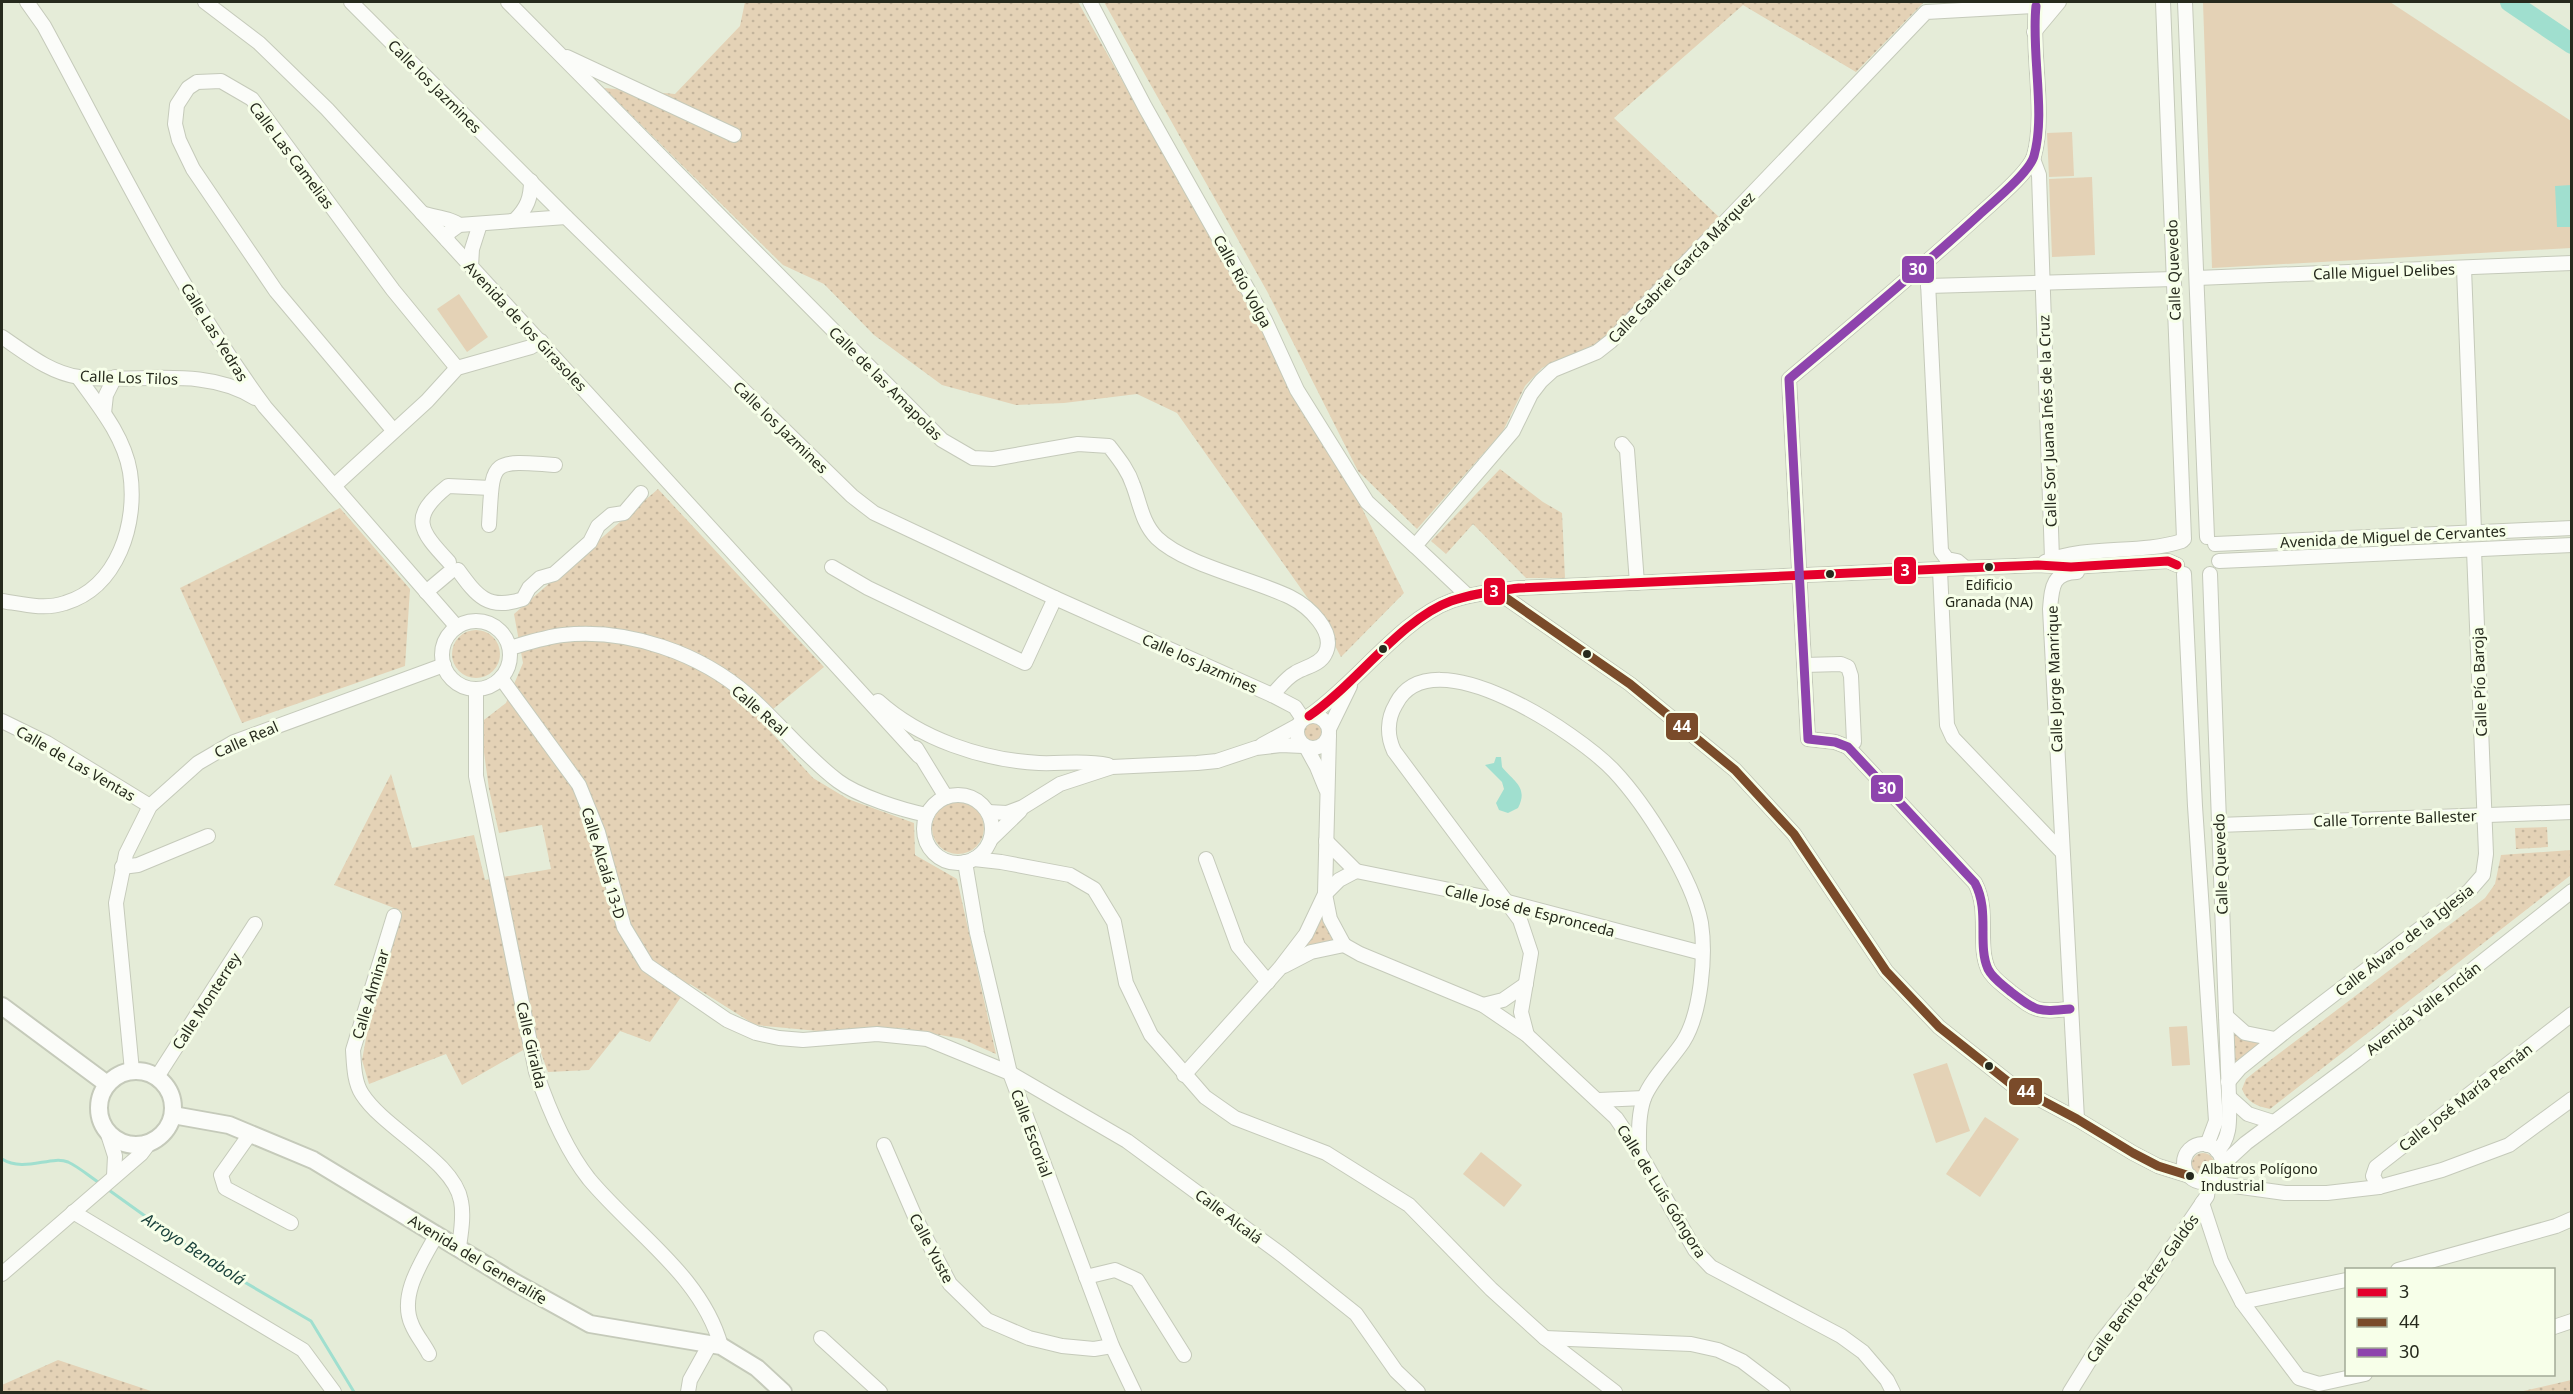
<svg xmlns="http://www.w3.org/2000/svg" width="2573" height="1394" font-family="'Noto Sans',sans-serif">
	<defs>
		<pattern id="green-dots" width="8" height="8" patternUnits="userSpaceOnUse" patternTransform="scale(1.5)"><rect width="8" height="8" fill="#e4d2b6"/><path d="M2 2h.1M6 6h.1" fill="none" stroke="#c3b49c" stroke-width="1.8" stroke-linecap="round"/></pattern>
	</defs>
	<rect width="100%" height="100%" fill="#e5ecd8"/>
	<g fill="url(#green-dots)">
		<polygon points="745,2 1078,2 1357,498 1404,593 1341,657 1314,607 1177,413 1137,394 1064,403 1016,405 942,385 874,335 824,284 783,265 604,88 675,94 740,26"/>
		<polygon points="1104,2 1924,2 1856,72 1743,5 1614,118 1720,218 1600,342 1542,368 1525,386 1503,431 1417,529 1358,471 1268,293"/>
		<polygon points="1500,469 1543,502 1562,513 1565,578 1526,578 1473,524 1446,554 1431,541"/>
		<polygon points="658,489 824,667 760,720 813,778 848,799 914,823 915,855 957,879 996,1054 962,1039 902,1028 818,1031 755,1025 690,984 650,1042 620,1031 589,1070 548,1072 537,1042 462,1085 446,1054 369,1084 362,1060 367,1033 402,911 334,885 391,774 412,848 474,835 485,880 551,869 542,825 499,833 489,789 480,723 506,703 523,663 514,614"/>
		<polygon points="340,508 410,589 405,666 242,723 180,588"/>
		<circle cx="476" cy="654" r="24"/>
		<circle cx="1312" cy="732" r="11"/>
		<circle cx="958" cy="828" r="26"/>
		<polygon points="2547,827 2548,847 2516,849 2515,828"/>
		<path d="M2571 850V875L2270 1109C2256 1106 2247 1102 2242 1089L2246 1079 2256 1071 2485 898 2495 884 2501 855Z"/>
		<polygon points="1324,907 1335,939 1334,942 1298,952"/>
		<polygon points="2232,1029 2246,1040 2262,1044 2233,1065"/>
		<circle cx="2203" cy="1164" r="11"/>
		<polygon points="58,1360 154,1392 2,1392 2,1385"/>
		<polygon points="2571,1380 2571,1392 2519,1392 2567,1381"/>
	</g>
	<g fill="#e4d2b6">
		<polygon points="2203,2 2390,2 2571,121 2571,248 2212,268"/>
		<polygon points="2072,132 2074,176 2049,177 2047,133"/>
		<polygon points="2092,177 2095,255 2052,257 2049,179"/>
		<polygon points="459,294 488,337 467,352 437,309"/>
		<polygon points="2187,1026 2190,1065 2172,1066 2169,1027"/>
		<polygon points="1947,1063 1970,1131 1936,1143 1913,1074"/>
		<polygon points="1985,1117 2019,1139 1980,1197 1946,1174"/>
		<polygon points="1481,1152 1522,1185 1504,1207 1463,1174"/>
	</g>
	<g fill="#a0dfcf">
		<polygon points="2571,185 2571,227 2557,227 2555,186"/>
		<path d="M1496 757H1501L1502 767C1513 781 1529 787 1518 808L1508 813 1499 810 1496 803 1504 789 1502 782 1485 765 1494 763Z"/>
	</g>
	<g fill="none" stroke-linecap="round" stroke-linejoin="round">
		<g stroke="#a0dfcf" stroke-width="3">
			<path d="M2 1159C24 1173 51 1155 68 1162 79 1167 90 1177 101 1184"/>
			<polyline points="106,1188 205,1259 311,1321 354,1392"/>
		</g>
		<polyline stroke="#a0dfcf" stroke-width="20" points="2510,2 2572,44"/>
		<defs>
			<g id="minor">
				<path d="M27 2 44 26C114 155 178 289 265 407L457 627"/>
				<polyline points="205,2 259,43 327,109 919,756"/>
				<polyline points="351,2 566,217 852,496 874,513 1055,598 1272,695 1295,707 1303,719"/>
				<path d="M508 2 942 440 973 458 993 459 1078 444 1109 446C1119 459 1128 470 1133 485 1140 503 1142 523 1157 538 1185 565 1253 579 1290 597 1308 606 1337 632 1325 654 1320 665 1304 667 1295 673 1286 678 1279 688 1272 695"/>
				<polyline points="1090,2 1145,107 1265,320 1297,390 1367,502 1415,546"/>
				<polyline points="2163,2 2184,539"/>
				<polyline points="2185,2 2207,537"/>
				<path d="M2036 6C2031 53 2046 113 2034 156 2029 173 1993 202 1979 215 1917 272 1853 325 1789 379L1808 739 1835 742 1848 747 1975 883C1990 911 1977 944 1988 969 1993 979 2003 985 2011 992 2037 1012 2038 1012 2070 1009"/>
				<polyline points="2034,32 2059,2"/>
				<polyline points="567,57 734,135"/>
				<polyline points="2033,159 2039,175 2052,559"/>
				<path d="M422 213C433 217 453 219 459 225"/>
				<path d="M515 220C527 208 531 198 531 181"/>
				<polyline points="447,240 448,233 459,225 566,217"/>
				<polyline points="1927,262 1941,551 1947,559 1957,561 1963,566"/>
				<polyline points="471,266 472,249 480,224"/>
				<polyline points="2464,268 2474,531"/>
				<polyline points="2197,278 2572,263"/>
				<polyline points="1928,286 2174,279"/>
				<path d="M2 337C26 353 50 373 79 377 137 384 203 365 255 398"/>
				<polyline points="104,413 106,395 115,377"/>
				<polyline points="393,430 276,291 193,169 179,140 175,124 177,105 188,88 197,82 221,81 252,99 393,290 457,368"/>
				<polyline points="1622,444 1627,450 1637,583"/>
				<polyline points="334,486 427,401 457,368 531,347 541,341"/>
				<path d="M489 525C493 460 488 460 555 465"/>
				<polyline points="2215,544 2572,528"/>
				<polyline points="2219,561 2572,545"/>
				<path d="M449 562C419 530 409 517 448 486L491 488"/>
				<path d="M2045 562C2088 544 2138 555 2182 541"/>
				<polyline points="832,567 868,588 1025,663 1055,598"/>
				<path d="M458 570C477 596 488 611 523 599L529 588 540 578 554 574 590 542 598 526 611 515 624 513 641 493"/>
				<polyline points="1940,570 1947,725 1953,738 2062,852"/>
				<polyline points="2184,574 2195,806 2216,1121 2207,1145"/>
				<path d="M2210 574 2229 1097C2229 1116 2232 1138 2217 1151"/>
				<polyline points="1496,591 1630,684 1735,770 1794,834 1886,971 1939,1027 2011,1084 2077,1119 2133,1153 2158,1166 2190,1176"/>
				<polyline points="426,592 451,571"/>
				<polyline points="1468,596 1415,546 1513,431 1531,394 1541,381 1553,370 1597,352 1611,341 1926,12 2036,6 2050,2"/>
				<path d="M2 601C22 604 44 610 65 603 118 587 138 523 130 472 124 436 98 405 78 377"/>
				<circle cx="476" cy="655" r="34"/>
				<path d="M510 648C527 643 545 637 563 635 628 628 700 653 749 696 779 723 806 757 838 781 858 796 902 810 927 815"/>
				<polyline points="1804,665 1841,664 1848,667 1851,676 1854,742 1848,747"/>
				<polyline points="501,678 579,785 598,832 624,927 647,965 727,1020 756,1033 779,1038 803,1040 877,1034 927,1039 1010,1073 1127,1141 1282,1255 1356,1314 1396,1371 1418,1392"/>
				<path d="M476 689V776L536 1072C548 1107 566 1150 589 1179 634 1233 702 1276 721 1346"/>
				<path d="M878 701C920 739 982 760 1039 763 1061 764 1085 760 1108 765"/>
				<circle cx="1313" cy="732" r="16"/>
				<path d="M1309 716C1355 685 1401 619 1451 601 1473 593 1497 591 1519 588L1964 568 2038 565 2071 567 2168 561 2177 565"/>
				<polyline points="2,721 47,743 150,806"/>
				<polyline points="1329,729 1350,686"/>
				<polyline points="1329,735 1325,894 1330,919 1344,945"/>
				<polyline points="1262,745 1297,726"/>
				<polyline points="1306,747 1317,767 1326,789"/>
				<polyline points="916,748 946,797"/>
				<circle cx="958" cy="829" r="34"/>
				<polyline points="988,812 1007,813 1023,807 1060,784 1112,767 1197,763 1217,761 1256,748 1281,745 1303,746"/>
				<polyline points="2218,825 2572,812"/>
				<polyline points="991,839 1020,811"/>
				<polyline points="1326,841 1356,871"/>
				<polyline points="974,859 1001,862 1070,875 1094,889 1114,922 1126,983 1151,1035 1205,1097 1235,1118 1326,1153 1409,1205 1491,1289 1545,1338 1615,1392"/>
				<polyline points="1206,859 1238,946 1268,982"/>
				<polyline points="965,862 977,933 1010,1073 1112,1346 1134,1392"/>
				<polyline points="122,867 138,865 208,836"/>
				<polyline points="1356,871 1504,901 1702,953"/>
				<path d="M394 916 353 1050C354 1064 354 1082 362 1094 385 1130 454 1161 461 1201 464 1216 461 1232 459 1247"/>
				<polyline points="1344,945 1360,954 1483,1005 1527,1035 1616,1118 1639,1152 1695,1250 1711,1267 1841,1336 1863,1352 1887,1380 1893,1392"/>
				<polyline points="1284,966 1311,952 1344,945"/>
				<polyline points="1483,1005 1503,1000 1526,984"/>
				<polyline points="2226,1016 2245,1033 2275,1039"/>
				<path d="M1527 1035 1521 1012 1531 953 1520 920 1394 751C1387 736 1387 719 1396 704 1432 634 1580 735 1614 771 1645 804 1693 879 1701 923 1706 956 1701 1014 1683 1042 1671 1060 1652 1078 1644 1098 1638 1115 1639 1135 1639 1152"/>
				<polyline points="132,1071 116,903 126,854 150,806 198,763 234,742 444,665"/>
				<polyline points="1184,1075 1280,968 1306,934 1325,894 1339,880 1356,871"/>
				<polyline points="157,1077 255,924"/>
				<polyline points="2228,1082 2240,1068 2286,1031 2469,891 2483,875 2486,854 2474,550"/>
				<polyline points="2229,1097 2248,1114 2273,1122"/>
				<polyline points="1599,1100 1644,1098"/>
				<path d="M2077 1119 2050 609C2052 587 2052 573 2077 572"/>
				<polyline points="107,1131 115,1156 114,1176"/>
				<polyline points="250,1134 221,1175 225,1188 291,1223"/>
				<circle cx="2203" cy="1163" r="19"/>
				<polyline points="884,1145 916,1219 950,1284 987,1320 1029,1338 1062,1346 1094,1349 1112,1346"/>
				<polyline points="2221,1166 2246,1143 2356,1061 2572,891"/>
				<polyline points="2214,1179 2227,1185 2285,1193 2327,1193 2379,1187 2442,1170 2509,1145 2572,1099"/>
				<polyline points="2379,1187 2373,1176 2376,1167 2572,1014"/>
				<polyline points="2202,1203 2221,1261 2242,1302 2299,1378 2319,1384 2365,1374"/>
				<polyline points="73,1212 303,1350 334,1392"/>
				<polyline points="2398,1270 2556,1226 2572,1219"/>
				<polyline points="2,1274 141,1154 150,1142"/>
				<polyline points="1086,1277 1115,1270 1137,1280 1184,1355"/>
				<polyline points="2242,1302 2346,1280"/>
				<polyline points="2554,1327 2572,1321"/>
				<polyline points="821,1338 880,1392"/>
				<polyline points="1545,1338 1691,1344 1718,1350 1742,1361 1783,1392"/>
				<path d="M429 1354C424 1344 416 1335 412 1325 398 1295 423 1260 437 1234"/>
				<polyline points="688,1392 690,1380 710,1344"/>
				<polyline points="2070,1392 2101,1342 2148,1283 2207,1196 2209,1181"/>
			</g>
			<g id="tertiary">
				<polyline points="2,1006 107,1084"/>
				<circle cx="136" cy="1108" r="37"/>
				<polyline points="173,1115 229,1125 313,1160 514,1282 590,1324 721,1346 757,1368 783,1392"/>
			</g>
		</defs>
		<use href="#minor" stroke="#c5caba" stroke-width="16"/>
		<use href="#tertiary" stroke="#c5caba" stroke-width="20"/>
		<use href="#minor" stroke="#fbfcf9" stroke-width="14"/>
		<use href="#tertiary" stroke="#fbfcf9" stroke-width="16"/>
		<defs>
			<path id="bus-1" d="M1309 716C1355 685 1401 619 1451 601 1473 593 1497 591 1519 588L1964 568 2038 565 2071 567 2168 561 2177 565"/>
			<polyline id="bus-2" points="1496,591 1630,684 1735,770 1794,834 1886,971 1939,1027 2011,1084 2077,1119 2133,1153 2158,1166 2190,1176"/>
			<path id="bus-3" d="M2036 6C2031 53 2046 113 2034 156 2029 173 1993 202 1979 215 1917 272 1853 325 1789 379L1808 739 1835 742 1848 747 1975 883C1990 911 1977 944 1988 969 1993 979 2003 985 2011 992 2037 1012 2038 1012 2070 1009"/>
		</defs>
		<use href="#bus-1" stroke="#f7ffe9" stroke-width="14"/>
		<use href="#bus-2" stroke="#f7ffe9" stroke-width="14"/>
		<use href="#bus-3" stroke="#f7ffe9" stroke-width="14"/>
		<use href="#bus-1" stroke="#e4002b" stroke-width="9"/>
		<use href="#bus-2" stroke="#7a4b2a" stroke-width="9"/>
		<use href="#bus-3" stroke="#8e44ad" stroke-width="9"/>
	</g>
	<g fill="#262a1d" stroke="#f7ffe9" stroke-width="2">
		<circle cx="1989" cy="567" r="5"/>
		<circle cx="1830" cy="574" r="5"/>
		<circle cx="1383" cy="649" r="5"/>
		<circle cx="1587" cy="654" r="5"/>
		<circle cx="1989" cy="1066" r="5"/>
		<circle cx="2190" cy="1176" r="5"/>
	</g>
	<g text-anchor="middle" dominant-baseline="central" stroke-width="6" stroke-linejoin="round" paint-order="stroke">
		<g font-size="14" fill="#262a1d" stroke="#f7ffe9">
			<text x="1989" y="584">Edificio<tspan x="1989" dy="17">Granada (NA)</tspan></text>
			<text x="2201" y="1168" text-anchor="start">Albatros Polígono<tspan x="2201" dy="17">Industrial</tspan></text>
		</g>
		<g font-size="15" fill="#262a1d" stroke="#f7ffe9">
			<text transform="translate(435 86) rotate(45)">Calle los Jazmines</text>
			<text transform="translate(292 155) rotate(53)">Calle Las Camelias</text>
			<text transform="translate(1681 267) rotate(-46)">Calle Gabriel García Márquez</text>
			<text transform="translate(2173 270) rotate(-92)">Calle Quevedo</text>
			<text transform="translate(2384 271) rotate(-2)">Calle Miguel Delibes</text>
			<text transform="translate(1243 281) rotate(61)">Calle Río Volga</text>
			<text transform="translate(526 326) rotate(47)">Avenida de los Girasoles</text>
			<text transform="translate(215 332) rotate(58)">Calle Las Yedras</text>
			<text transform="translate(129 377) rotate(2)">Calle Los Tilos</text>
			<text transform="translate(886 383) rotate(45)">Calle de las Amapolas</text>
			<text transform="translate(2047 421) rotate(-92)">Calle Sor Juana Inés de la Cruz</text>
			<text transform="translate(781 427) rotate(44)">Calle los Jazmines</text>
			<text transform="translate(2393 536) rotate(-3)">Avenida de Miguel de Cervantes</text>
			<text transform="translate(1200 663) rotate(24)">Calle los Jazmines</text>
			<text transform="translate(2054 679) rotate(-92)">Calle Jorge Manrique</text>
			<text transform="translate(2479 682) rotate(-92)">Calle Pío Baroja</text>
			<text transform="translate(760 710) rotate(41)">Calle Real</text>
			<text transform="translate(246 739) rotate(-24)">Calle Real</text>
			<text transform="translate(76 763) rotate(30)">Calle de Las Ventas</text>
			<text transform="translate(2395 818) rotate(-2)">Calle Torrente Ballester</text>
			<text transform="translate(604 863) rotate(73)">Calle Alcalá 13-D</text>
			<text transform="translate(2220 864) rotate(-92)">Calle Quevedo</text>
			<text transform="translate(1530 910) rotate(14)">Calle José de Espronceda</text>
			<text transform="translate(2404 940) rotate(-38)">Calle Álvaro de la Iglesia</text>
			<text transform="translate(370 994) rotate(-73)">Calle Alminar</text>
			<text transform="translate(206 1001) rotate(-57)">Calle Monterrey</text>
			<text transform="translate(2423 1008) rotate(-38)">Avenida Valle Inclán</text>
			<text transform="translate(532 1045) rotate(77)">Calle Giralda</text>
			<text transform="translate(2465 1097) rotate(-38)">Calle José María Pemán</text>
			<text transform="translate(1032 1133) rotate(70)">Calle Escorial</text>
			<text transform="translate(1662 1191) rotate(58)">Calle de Luís Góngora</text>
			<text transform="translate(1229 1216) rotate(37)">Calle Alcalá</text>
			<text transform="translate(932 1248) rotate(62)">Calle Yuste</text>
			<text transform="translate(478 1259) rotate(31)">Avenida del Generalife</text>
			<text transform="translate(2142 1288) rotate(-54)">Calle Benito Pérez Galdós</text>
		</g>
		<g font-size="16" font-style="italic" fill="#19413b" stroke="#f7ffe9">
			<text transform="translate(194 1249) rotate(33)">Arroyo Benabolá</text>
		</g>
	</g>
	<g stroke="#f7ffe9" stroke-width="2">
		<rect x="1901" y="255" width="34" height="29" rx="6" fill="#8e44ad"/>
		<rect x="1893" y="556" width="24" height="29" rx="6" fill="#e4002b"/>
		<rect x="1483" y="577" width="23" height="29" rx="6" fill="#e4002b"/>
		<rect x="1665" y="712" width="34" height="29" rx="6" fill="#7a4b2a"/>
		<rect x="1870" y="774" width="34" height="29" rx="6" fill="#8e44ad"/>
		<rect x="2008" y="1077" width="35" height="29" rx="6" fill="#7a4b2a"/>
	</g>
	<g font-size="16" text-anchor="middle" font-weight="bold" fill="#fff">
		<text x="1918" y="275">30</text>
		<text x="1905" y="576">3</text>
		<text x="1494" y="597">3</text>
		<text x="1682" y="732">44</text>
		<text x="1887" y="794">30</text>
		<text x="2026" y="1097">44</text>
	</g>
	<rect width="2573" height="1394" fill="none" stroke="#262a1d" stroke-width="6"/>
	<rect x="2345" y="1268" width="210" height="108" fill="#f7ffe9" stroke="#a3aa97" stroke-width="1.5"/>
	<rect x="2357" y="1288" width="30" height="9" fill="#e4002b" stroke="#a3aa97" stroke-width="1.5"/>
	<text x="2399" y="1298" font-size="18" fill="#262a1d">3</text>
	<rect x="2357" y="1318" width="30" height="9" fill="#7a4b2a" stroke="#a3aa97" stroke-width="1.5"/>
	<text x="2399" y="1328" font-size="18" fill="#262a1d">44</text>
	<rect x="2357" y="1348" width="30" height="9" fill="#8e44ad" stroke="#a3aa97" stroke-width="1.5"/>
	<text x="2399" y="1358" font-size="18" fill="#262a1d">30</text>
</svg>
